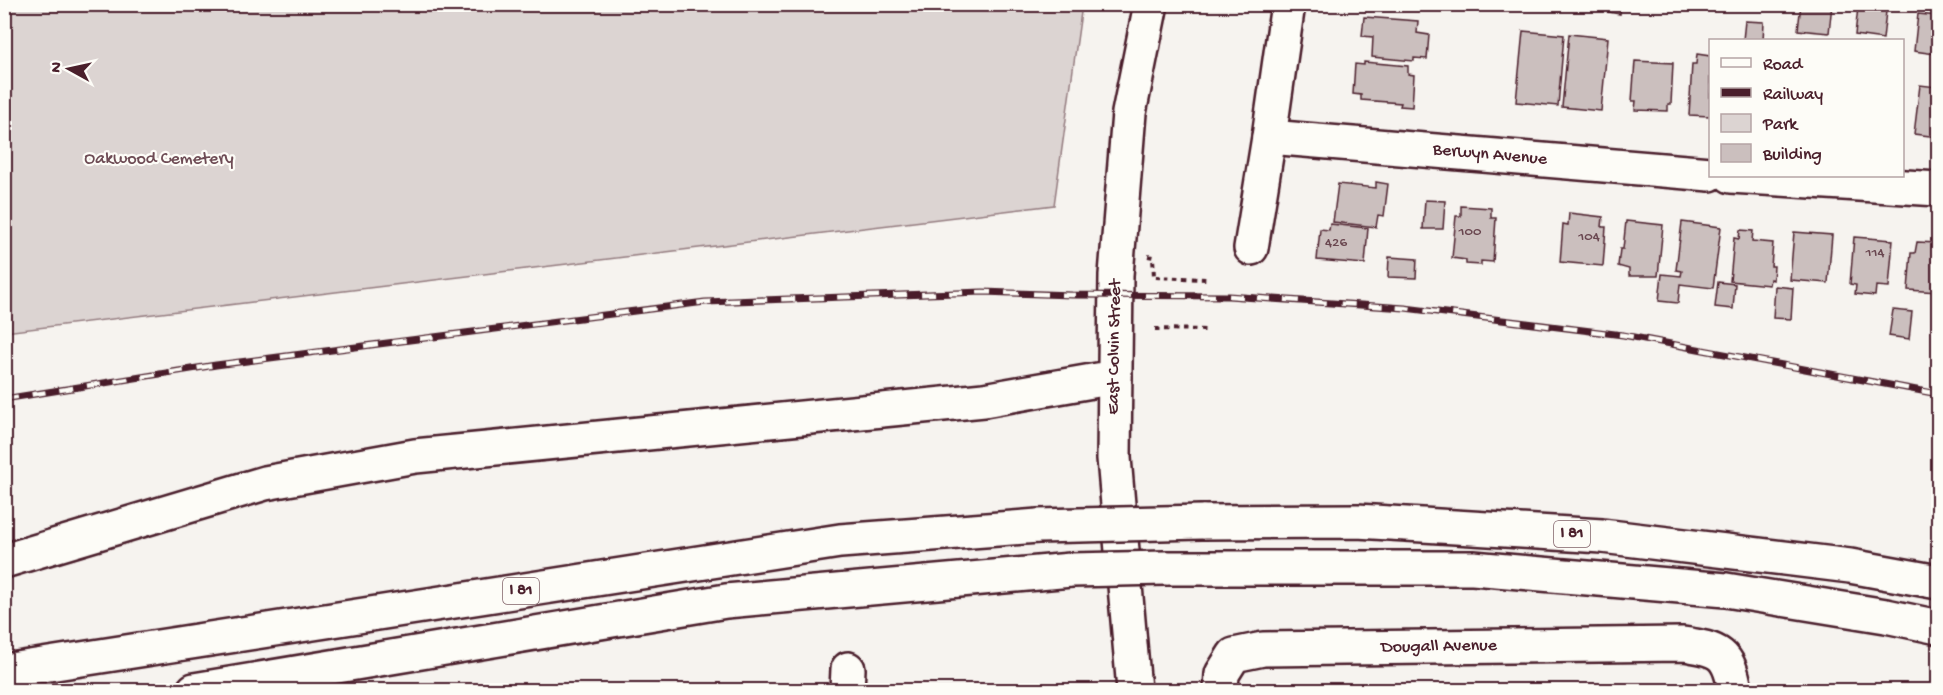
<svg xmlns="http://www.w3.org/2000/svg" width="1943" height="695" font-family="'Gochi Hand',sans-serif">
	<rect width="100%" height="100%" fill="#f6f3ef"/>
	<filter id="ink" filterUnits="userSpaceOnUse"><feTurbulence type="fractalNoise" baseFrequency=".0167" numOctaves="2"/><feDisplacementMap in="SourceGraphic" scale="12" xChannelSelector="R" yChannelSelector="G"/><feConvolveMatrix kernelMatrix="1 2 1 2 8 2 1 2 1" color-interpolation-filters="sRGB"/></filter>
	<g filter="url(#ink)">
		<polygon fill="#dcd4d2" stroke="#937a7e" stroke-width="1.5" points="4,5 5,4 1082,5 1054,205 5,332"/>
		<g fill="#cbbfbe" stroke="#4a1f2b" stroke-width="1.5">
			<polygon points="1379,4 1432,4 1431,9"/>
			<polygon points="1604,4 1621,4 1620,14 1603,11"/>
			<polygon points="1801,4 1832,4 1829,33 1798,30"/>
			<polygon points="1858,7 1886,11 1883,39 1855,35"/>
			<polygon points="1918,14 1938,16 1935,54 1914,51"/>
			<polygon points="1364,17 1418,21 1417,33 1429,35 1427,59 1414,58 1414,61 1372,57 1373,37 1362,36"/>
			<polygon points="1745,21 1764,22 1763,40 1743,40"/>
			<polygon points="1523,31 1564,35 1558,106 1516,102"/>
			<polygon points="1569,34 1608,38 1601,111 1562,107"/>
			<polygon points="1697,54 1710,56 1710,116 1689,115 1692,64 1696,64"/>
			<polygon points="1635,61 1673,63 1671,104 1668,104 1668,111 1635,110 1636,101 1632,101"/>
			<polygon points="1364,62 1408,66 1408,74 1414,75 1412,107 1400,106 1401,103 1361,100 1361,95 1353,94 1355,64 1364,65"/>
			<polygon points="1938,79 1938,137 1914,134 1920,85 1937,87"/>
			<polygon points="1376,182 1388,184 1384,216 1378,215 1376,227 1333,222 1338,184 1376,188"/>
			<polygon points="1425,200 1445,201 1443,229 1423,229"/>
			<polygon points="1461,206 1491,208 1491,218 1496,218 1493,262 1481,261 1481,265 1466,264 1466,260 1452,258 1456,216 1461,216"/>
			<polygon points="1569,213 1603,217 1602,227 1606,227 1603,266 1560,262 1563,224 1568,225"/>
			<polygon points="1626,221 1663,225 1658,276 1629,276 1629,269 1618,266 1620,249 1623,249"/>
			<polygon points="1682,222 1721,227 1713,288 1680,284 1678,303 1659,301 1662,274 1681,276 1682,271 1676,270"/>
			<polygon points="1330,224 1368,228 1365,264 1317,260 1320,229 1329,230"/>
			<polygon points="1740,230 1753,231 1752,241 1773,243 1771,266 1774,266 1773,280 1770,279 1769,285 1730,281 1734,238 1739,239"/>
			<polygon points="1794,232 1832,235 1828,283 1790,280"/>
			<polygon points="1854,237 1893,240 1889,287 1876,286 1875,296 1855,294 1856,285 1850,284"/>
			<polygon points="1917,242 1938,243 1938,292 1908,290 1911,253 1915,253"/>
			<polygon points="1389,257 1417,259 1416,278 1388,277"/>
			<polygon points="1718,282 1735,284 1733,309 1715,307"/>
			<polygon points="1775,286 1793,288 1791,319 1773,318"/>
			<polygon points="1893,310 1912,312 1909,339 1889,336"/>
			<polygon points="1276,685 1333,686 1333,690 1276,690"/>
		</g>
		<g fill="none" stroke-linecap="round" stroke-linejoin="round">
			<defs>
				<g id="minor">
					<polyline points="1269,137 1710,174"/>
					<polyline points="1731,176 1938,189"/>
					<polyline points="1251,248 1269,137 1288,4"/>
					<polyline points="847,690 848,669"/>
					<path d="M1221 690 1222 674 1234 655 1263 649 1683 644C1719 649 1729 653 1735 690"/>
				</g>
				<polyline id="tertiary" points="1134,690 1114,458 1116,275 1129,113 1151,4"/>
				<g id="motorway">
					<polyline points="1202,522 1357,521 1602,536 1850,566 1938,582"/>
					<polyline points="4,561 265,483 415,456 984,400 1115,377"/>
					<polyline points="1166,568 1473,568 1726,590 1886,616 1938,627"/>
					<polyline points="4,671 840,541 1038,526"/>
					<polyline points="194,690 726,601 1071,570"/>
				</g>
			</defs>
			<use href="#minor" stroke="#4a1f2b" stroke-width="38"/>
			<use href="#tertiary" stroke="#4a1f2b" stroke-width="38"/>
			<use href="#motorway" stroke="#4a1f2b" stroke-width="38"/>
			<g stroke="#4a1f2b" stroke-width="4" stroke-dasharray="4.5 4.5" stroke-linecap="butt">
				<polyline points="1148,256 1153,257 1154,277 1206,279"/>
				<polyline points="1155,329 1208,330"/>
			</g>
			<use href="#minor" stroke="#fdfcf7" stroke-width="33"/>
			<use href="#tertiary" stroke="#fdfcf7" stroke-width="33"/>
			<use href="#motorway" stroke="#fdfcf7" stroke-width="33"/>
			<defs>
				<polyline id="rail" points="4,399 216,365 705,302 983,292 1072,295 1228,296 1405,308 1623,335 1938,394"/>
			</defs>
			<use href="#rail" stroke="#4a1f2b" stroke-width="7"/>
			<use href="#rail" stroke="#fdfcf7" stroke-width="4.5" stroke-dasharray="14" stroke-linecap="butt"/>
			<defs>
				<g id="motorway-bridge">
					<polyline points="1038,526 1202,522"/>
					<polyline points="1071,570 1166,568"/>
				</g>
			</defs>
			<use href="#motorway-bridge" stroke="#4a1f2b" stroke-width="38" stroke-linecap="butt"/>
			<use href="#motorway-bridge" stroke="#fdfcf7" stroke-width="33"/>
		</g>
	</g>
	<g text-anchor="middle" dominant-baseline="central" stroke-width="4.5" stroke-linejoin="round" paint-order="stroke">
		<g font-size="15" fill="#6a4750">
			<text x="1470" y="232">100</text>
			<text x="1589" y="237">104</text>
			<text x="1336" y="243">426</text>
			<text x="1875" y="253">114</text>
		</g>
		<g fill="#fdfcf7" stroke="#806168" stroke-width="1.5">
			<rect x="1554" y="521" width="36" height="26" rx="4.5"/>
			<rect x="503" y="578" width="36" height="26" rx="4.5"/>
		</g>
		<g font-size="16" font-weight="bold" fill="#4a1f2b">
			<text x="1572" y="534">I 81</text>
			<text x="521" y="591">I 81</text>
		</g>
		<g font-size="18" fill="#4a1f2b" stroke="#fdfcf7">
			<text transform="translate(1490 155) rotate(5)">Berwyn Avenue</text>
			<text transform="translate(1115 347) rotate(-89)">East Colvin Street</text>
			<text transform="translate(1439 647) rotate(-1)">Dougall Avenue</text>
		</g>
		<g font-size="18" fill="#6e4c55" stroke="#fdfcf7">
			<text x="159" y="159">Oakwood Cemetery</text>
		</g>
	</g>
	<rect width="1943" height="695" fill="none" stroke="#fdfcf7" stroke-width="24"/>
	<rect x="12" y="12" width="1919" height="671" fill="none" stroke="#4a1f2b" stroke-width="2" filter="url(#ink)"/>
	<rect x="1709" y="39" width="195" height="138" fill="#fdfcf7" stroke="#b5a4a5" stroke-width="1.5"/>
	<rect x="1721" y="58" width="30" height="9" fill="#fdfcf7" stroke="#b5a4a5" stroke-width="1.5"/>
	<text x="1763" y="69" font-size="18" fill="#4a1f2b">Road</text>
	<rect x="1721" y="88" width="30" height="9" fill="#4a1f2b" stroke="#b5a4a5" stroke-width="1.5"/>
	<text x="1763" y="99" font-size="18" fill="#4a1f2b">Railway</text>
	<rect x="1721" y="114" width="30" height="18" fill="#dcd4d2" stroke="#b5a4a5" stroke-width="1.5"/>
	<text x="1763" y="129" font-size="18" fill="#4a1f2b">Park</text>
	<rect x="1721" y="144" width="30" height="18" fill="#cbbfbe" stroke="#b5a4a5" stroke-width="1.5"/>
	<text x="1763" y="159" font-size="18" fill="#4a1f2b">Building</text>
	<g transform="translate(69 69) rotate(278)" stroke="#fdfcf7" stroke-width="4.5" paint-order="stroke">
	<path d="M0-4.5L10 22L0 15L-10 22Z" fill="#4a1f2b"/>
	<text y="-9" font-size="16" font-weight="bold" text-anchor="middle" fill="#4a1f2b">N</text>
	</g>
</svg>
